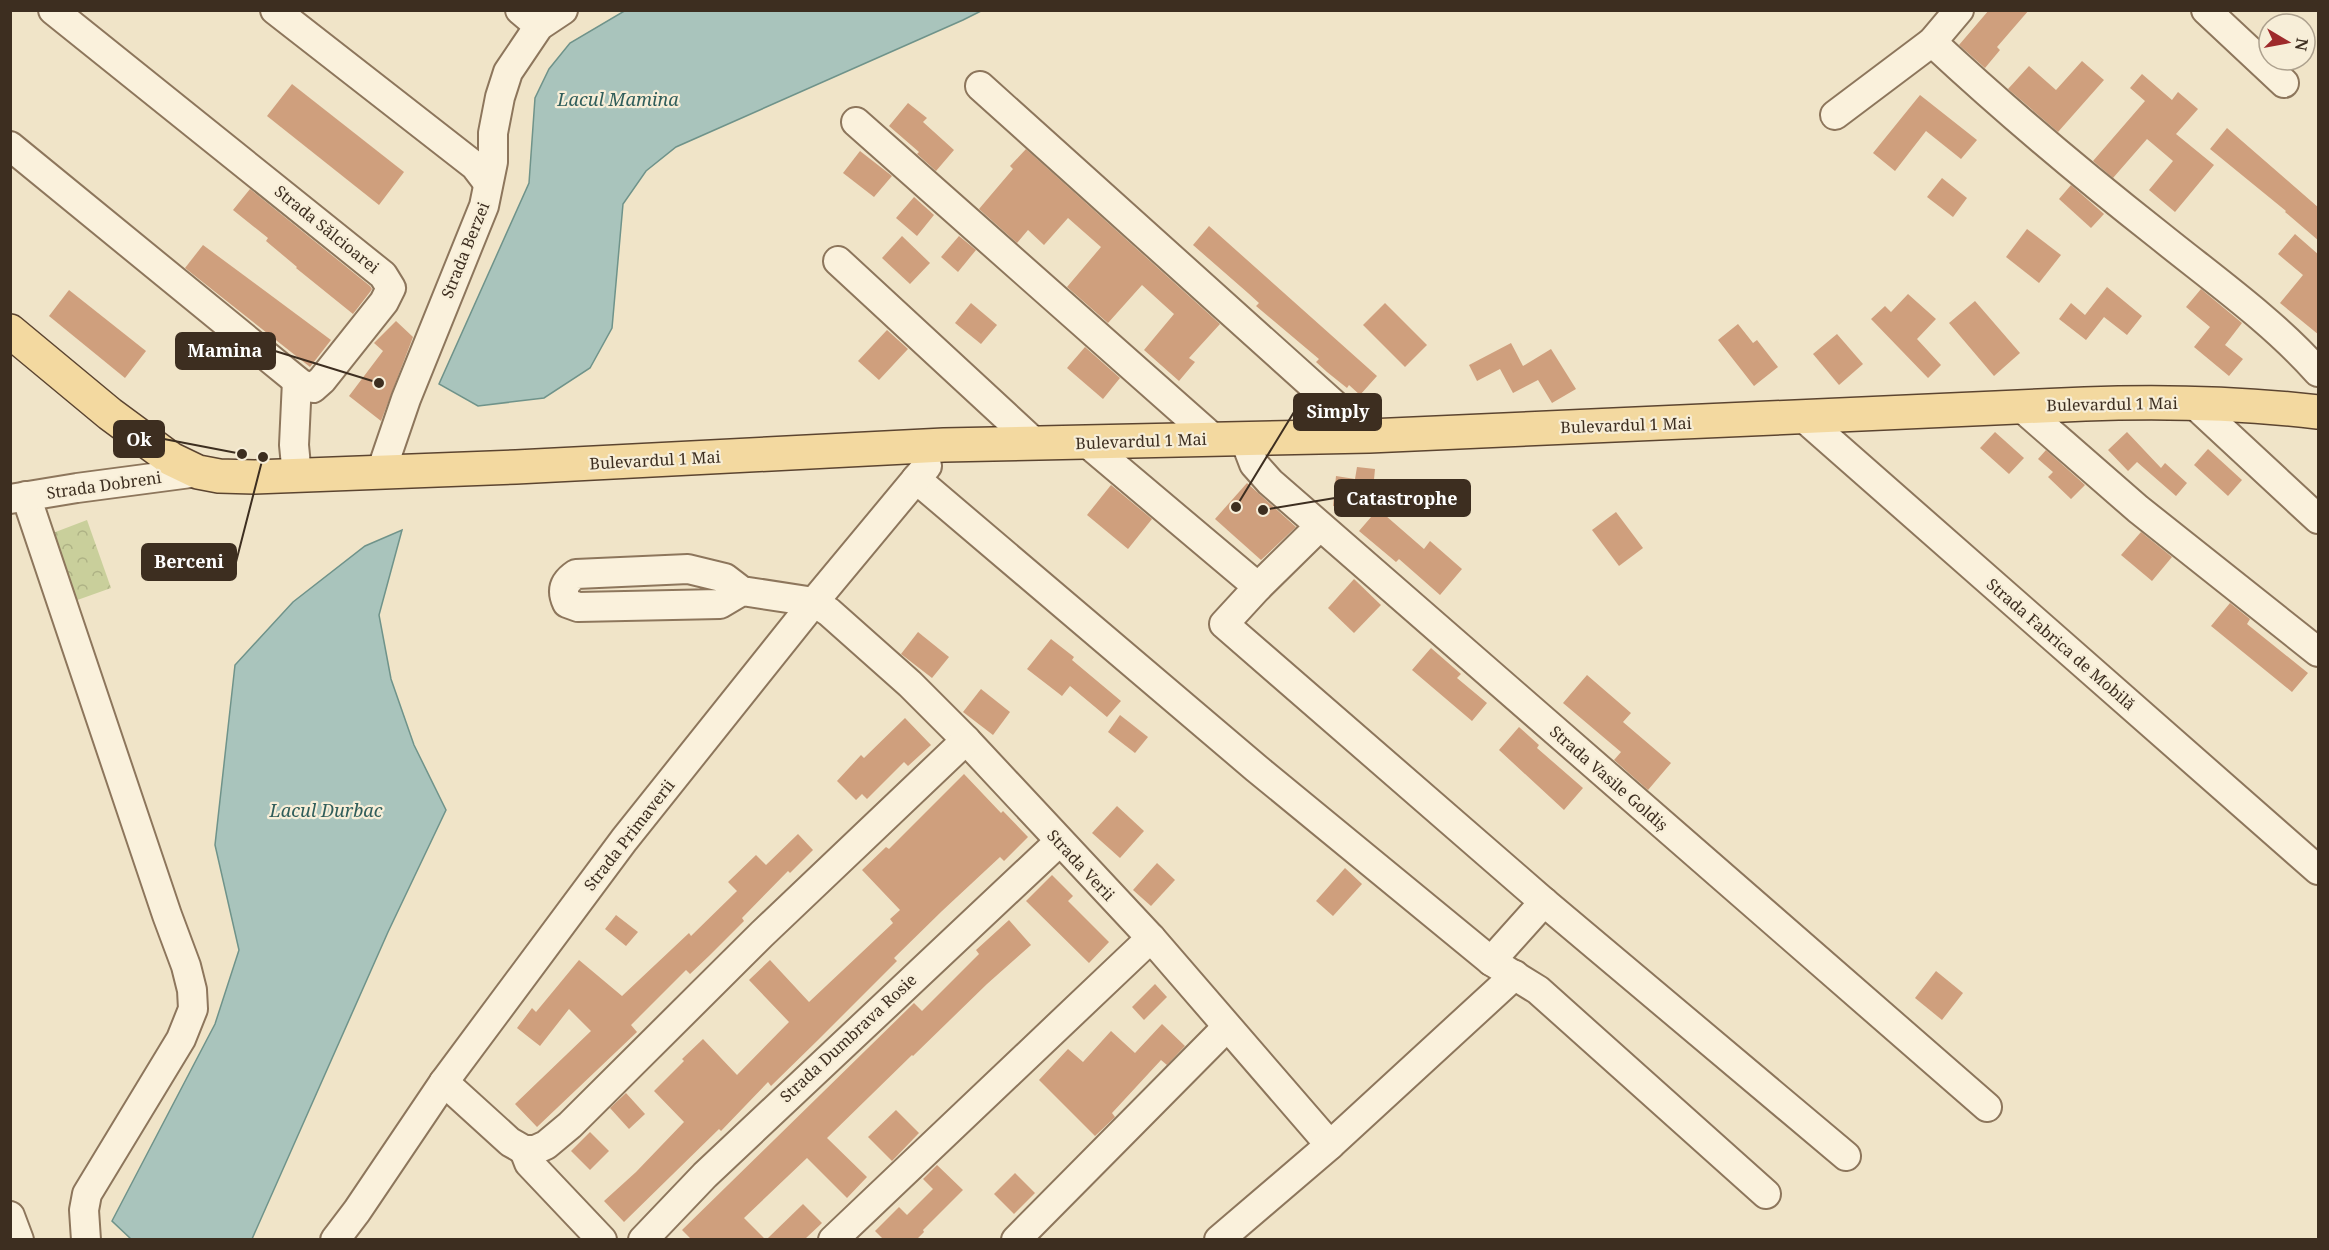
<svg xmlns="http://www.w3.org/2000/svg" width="2329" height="1250" font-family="'Noto Serif',serif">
	<defs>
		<pattern id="forest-crowns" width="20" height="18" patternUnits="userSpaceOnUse" patternTransform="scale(1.5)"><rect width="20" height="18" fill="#c9cf9b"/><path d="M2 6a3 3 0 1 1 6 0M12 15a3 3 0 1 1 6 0" fill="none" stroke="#aeb285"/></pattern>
	</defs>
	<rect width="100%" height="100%" fill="#f0e4c8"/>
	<polygon fill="url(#forest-crowns)" points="87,520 111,588 69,603 45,536"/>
	<g fill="#a9c4bc" stroke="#6f938a" stroke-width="1.5">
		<polygon points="626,10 981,11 963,20 676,147 646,171 623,204 612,328 590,368 544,398 478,406 439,384 529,183 535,98 549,69 570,43"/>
		<polygon points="402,530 379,615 391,679 414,745 446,810 388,932 252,1239 131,1239 112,1221 215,1024 239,950 215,845 235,665 293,602 365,546"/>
	</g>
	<g fill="#cf9f7d">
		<polygon points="1989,10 2029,10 1997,47 2000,50 1985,68 1959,45"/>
		<polygon points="2082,61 2104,80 2058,132 2008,89 2029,66 2056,90"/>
		<polygon points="2142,74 2172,100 2178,92 2198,109 2176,134 2214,165 2175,212 2149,190 2173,161 2147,139 2113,178 2093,161 2145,101 2130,88"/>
		<polygon points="292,84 404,172 379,205 267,116"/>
		<polygon points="1920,95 1977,140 1961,159 1926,131 1895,171 1873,153"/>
		<polygon points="908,103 927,118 923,122 954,150 936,171 917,154 919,152 889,126"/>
		<polygon points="2227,128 2319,208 2319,241 2285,212 2286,211 2210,149"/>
		<polygon points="1026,149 1220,324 1189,358 1195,362 1179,381 1144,350 1174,314 1142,285 1108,323 1067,287 1101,247 1068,218 1044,245 1028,230 1017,243 979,209 1013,169 1010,166"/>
		<polygon points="860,151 892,176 874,197 843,173"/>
		<polygon points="1942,178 1967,198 1953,217 1927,197"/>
		<polygon points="2071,185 2104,214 2091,228 2059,199"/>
		<polygon points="250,189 370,286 372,289 370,292 353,314 296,268 297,267 266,241 268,238 233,210"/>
		<polygon points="914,197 934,215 917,236 896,218"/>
		<polygon points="1209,226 1377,376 1360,395 1349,385 1347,388 1327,372 1316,362 1319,359 1256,306 1259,303 1248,293 1193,245"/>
		<polygon points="2027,229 2061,255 2039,283 2006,257"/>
		<polygon points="2295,234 2319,255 2319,335 2280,303 2303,275 2278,254"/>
		<polygon points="902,236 930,263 910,284 882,258"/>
		<polygon points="959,236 976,250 958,272 941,257"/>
		<polygon points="203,245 331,340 310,367 185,268"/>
		<polygon points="2107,287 2142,316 2127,335 2104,317 2086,340 2059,319 2071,303 2085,315"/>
		<polygon points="2201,289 2242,323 2225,345 2243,359 2229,376 2194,347 2210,327 2186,307"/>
		<polygon points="69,290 146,351 125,378 49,316"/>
		<polygon points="1908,294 1936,319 1917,339 1941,365 1928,378 1871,319 1885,306 1891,312"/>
		<polygon points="1975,301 2020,353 1994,376 1949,323"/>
		<polygon points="971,303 997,325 981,344 955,323"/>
		<polygon points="1385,303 1427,345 1405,367 1363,325"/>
		<polygon points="396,321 413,337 381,421 349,396 383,351 374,343"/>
		<polygon points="1738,324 1753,343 1757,340 1778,367 1754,386 1718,340"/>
		<polygon points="887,330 908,349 879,380 858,361"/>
		<polygon points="1837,334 1863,364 1839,385 1813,354"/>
		<polygon points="1511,343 1523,366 1551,349 1576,389 1552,403 1538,380 1513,393 1500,369 1477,381 1469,365"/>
		<polygon points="1085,347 1120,378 1103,399 1067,368"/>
		<polygon points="1995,432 2024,458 2009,474 1980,448"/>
		<polygon points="2127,432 2161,468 2165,463 2187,483 2176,496 2137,462 2128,471 2108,450"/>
		<polygon points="2208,449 2242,480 2228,496 2194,465"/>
		<polygon points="2046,450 2085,485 2071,499 2048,477 2053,472 2038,459"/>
		<polygon points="1357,467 1375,469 1371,511 1333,506 1336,476 1355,479"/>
		<polygon points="1247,483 1296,527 1261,560 1215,519"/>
		<polygon points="1111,485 1152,519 1128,549 1087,515"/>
		<polygon points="1378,509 1424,549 1430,541 1462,569 1440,595 1399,559 1396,562 1359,531"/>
		<polygon points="1616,512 1643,548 1619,566 1592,530"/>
		<polygon points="2141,532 2172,557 2152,581 2121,555"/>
		<polygon points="1354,579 1381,605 1354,633 1328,608"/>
		<polygon points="2230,603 2250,619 2247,624 2308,673 2292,692 2211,626"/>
		<polygon points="918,632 949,657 932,678 901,654"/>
		<polygon points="1051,639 1074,657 1072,660 1121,701 1107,717 1070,686 1062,696 1027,669"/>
		<polygon points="1431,648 1461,674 1457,678 1487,703 1472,721 1412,670"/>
		<polygon points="1587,675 1631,713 1623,722 1671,763 1648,790 1614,760 1621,752 1563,703"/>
		<polygon points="981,689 1010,712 993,735 963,712"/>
		<polygon points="1120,715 1148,737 1135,753 1108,732"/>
		<polygon points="905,718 931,745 908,766 904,762 867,799 862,794 856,800 837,781 861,755 864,758"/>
		<polygon points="1519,727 1539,745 1537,748 1583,788 1564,810 1499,750"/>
		<polygon points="964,774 1001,813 1003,811 1028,837 1004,861 1000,857 942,911 894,958 897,961 818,1040 771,1086 768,1082 721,1131 719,1129 624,1222 604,1201 636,1172 684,1122 654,1091 684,1061 682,1059 703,1039 737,1075 789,1022 749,980 770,960 809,1002 893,923 890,919 900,910 862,870 886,847 889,849"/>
		<polygon points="1117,806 1144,831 1120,858 1092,833"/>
		<polygon points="798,834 813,850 790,873 788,871 742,918 744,921 710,955 690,974 686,970 631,1025 637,1032 537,1127 515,1104 591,1031 569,1009 540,1046 517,1028 532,1008 536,1012 579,960 622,996 689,933 691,936 737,891 728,882 756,855 766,865"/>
		<polygon points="1157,863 1175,880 1151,906 1133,890"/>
		<polygon points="1345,868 1362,884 1333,916 1316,901"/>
		<polygon points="1052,875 1073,896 1068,901 1109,942 1089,963 1026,901"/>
		<polygon points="616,915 638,932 626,946 605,929"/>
		<polygon points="1009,920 1031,945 987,984 913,1056 912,1055 827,1138 867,1177 847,1198 807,1158 744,1218 765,1239 691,1239 682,1230 914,1003 922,1011 979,954 976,950"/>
		<polygon points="1936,971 1963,993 1942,1020 1915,998"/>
		<polygon points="1155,984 1167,997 1144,1020 1132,1007"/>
		<polygon points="1162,1024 1185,1046 1167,1065 1161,1060 1112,1113 1115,1117 1095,1136 1039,1080 1068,1049 1083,1062 1111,1031 1135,1053"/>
		<polygon points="626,1093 645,1114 629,1129 610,1108"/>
		<polygon points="896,1110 919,1133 892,1161 868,1137"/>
		<polygon points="590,1132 609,1151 590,1170 571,1151"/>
		<polygon points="937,1165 963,1190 923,1230 924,1232 917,1239 883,1239 875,1231 899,1207 907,1215 933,1189 923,1179"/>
		<polygon points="1015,1173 1035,1193 1014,1214 994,1194"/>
		<polygon points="803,1204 822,1223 805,1239 767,1239"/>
	</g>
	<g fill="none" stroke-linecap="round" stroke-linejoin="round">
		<defs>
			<g id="minor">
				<polyline points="275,10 475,166 488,183"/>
				<polyline points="520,10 539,26"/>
				<polyline points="2206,10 2284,83"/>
				<path d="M1932 42C2005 110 2081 174 2160 236 2212 278 2274 322 2318 372"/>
				<polyline points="980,86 1369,436"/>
				<polyline points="1835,115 1932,42 1959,10"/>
				<polyline points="856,122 1214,439"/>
				<polyline points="10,146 301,384 313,388 322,380 384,302 391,288 383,275 53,10"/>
				<polyline points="838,261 1036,444"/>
				<polyline points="2193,403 2318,519"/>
				<polyline points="2021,407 2138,509 2318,652"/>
				<polyline points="1804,418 2318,870"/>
				<polyline points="1244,438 1254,464 1270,482 1987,1107"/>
				<polyline points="1086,442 1258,587 1224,624 1544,902 1846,1156"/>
				<polyline points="381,472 406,399 484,206 493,162 493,133 500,97 508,72 539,26 563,10"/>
				<polyline points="297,476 294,445 297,381"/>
				<polyline points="916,479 1256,768 1491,961 1538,990 1766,1194"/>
				<polyline points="26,496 167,915 186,966 192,990 193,1009 181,1039 87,1194 84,1210 86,1240"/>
				<polyline points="10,499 77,488 198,472"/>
				<polyline points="1258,587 1319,527"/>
				<path d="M742 591 720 604 578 607 567 603C561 590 564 582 576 574L688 569 725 578 742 591 814 602 829 612 910 684 966 740 1151 938 1330 1145"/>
				<polyline points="1491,961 1544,902"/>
				<polyline points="444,1082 510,1142 524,1150 535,1150 546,1145 570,1125 762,934 966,740"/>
				<polyline points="524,1150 529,1163 602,1240"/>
				<polyline points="10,1216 19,1240"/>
				<polyline points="335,1240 357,1211 444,1082 624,840 814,602 927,466"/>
				<polyline points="643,1240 705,1175 1059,842"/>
				<polyline points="833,1240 1151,938"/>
				<polyline points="1016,1240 1227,1027"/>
				<polyline points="1219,1240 1330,1145 1515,975"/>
			</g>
			<path id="major" d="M10 331 110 414 171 459 198 472 219 476 254 477 516 467 944 445 1369 436 2085 404C2163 401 2241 403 2318 412"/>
		</defs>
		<use href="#minor" stroke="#8d765c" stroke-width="32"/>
		<use href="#major" stroke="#5b4430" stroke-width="36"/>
		<use href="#minor" stroke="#faf1dc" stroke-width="28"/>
		<use href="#major" stroke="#f3d9a0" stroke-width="33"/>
	</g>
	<g text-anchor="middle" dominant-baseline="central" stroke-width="4.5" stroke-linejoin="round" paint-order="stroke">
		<g font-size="16" fill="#3d2e20" stroke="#f7eed8">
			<text transform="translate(327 229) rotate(39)">Strada Sălcioarei</text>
			<text transform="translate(465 250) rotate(-68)">Strada Berzei</text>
			<text transform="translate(2112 404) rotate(-1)">Bulevardul 1 Mai</text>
			<text transform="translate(1626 425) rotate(-2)">Bulevardul 1 Mai</text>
			<text transform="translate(1141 441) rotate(-2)">Bulevardul 1 Mai</text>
			<text transform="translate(655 460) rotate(-3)">Bulevardul 1 Mai</text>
			<text transform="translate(104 485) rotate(-8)">Strada Dobreni</text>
			<text transform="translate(2061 644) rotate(41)">Strada Fabrica de Mobilă</text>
			<text transform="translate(1609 778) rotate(41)">Strada Vasile Goldiș</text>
			<text transform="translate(629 835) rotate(-52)">Strada Primaverii</text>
			<text transform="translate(1081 865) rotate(47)">Strada Verii</text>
			<text transform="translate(848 1038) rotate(-43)">Strada Dumbrava Rosie</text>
		</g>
		<g font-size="18" font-style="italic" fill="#2f5d5a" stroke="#f7eed8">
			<text x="618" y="99">Lacul Mamina</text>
			<text x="326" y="810">Lacul Durbac</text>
		</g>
	</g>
	<path fill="none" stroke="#3d2e20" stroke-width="2" d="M379 383L275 351M1236 507L1294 412M242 454L164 439M1263 510L1335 498M263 457L236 562"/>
	<g fill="#3d2e20" stroke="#f7eed8" stroke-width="2">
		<circle cx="379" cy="383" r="6"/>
		<circle cx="1236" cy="507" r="6"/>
		<circle cx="242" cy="454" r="6"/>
		<circle cx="1263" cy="510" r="6"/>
		<circle cx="263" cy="457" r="6"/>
	</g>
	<g fill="#3d2e20" stroke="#3d2e20" stroke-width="2">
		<rect x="176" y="333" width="99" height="36" rx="6"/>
		<rect x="1294" y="394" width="87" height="36" rx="6"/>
		<rect x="114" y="421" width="50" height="36" rx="6"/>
		<rect x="1335" y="480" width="135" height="36" rx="6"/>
		<rect x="142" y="544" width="94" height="36" rx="6"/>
	</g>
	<g font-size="18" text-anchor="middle" font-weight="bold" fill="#fff">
		<text x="225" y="357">Mamina</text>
		<text x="1338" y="418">Simply</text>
		<text x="139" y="446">Ok</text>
		<text x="1402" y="505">Catastrophe</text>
		<text x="189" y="568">Berceni</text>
	</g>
	<rect width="2329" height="1250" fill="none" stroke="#3d2e20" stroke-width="24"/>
	<g transform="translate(2287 42) rotate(100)"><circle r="28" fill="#f7eed8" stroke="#ada18e" stroke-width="1.5"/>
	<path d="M0-4.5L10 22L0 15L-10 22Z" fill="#9e2a2b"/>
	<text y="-9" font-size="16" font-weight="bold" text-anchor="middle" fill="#3d2e20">N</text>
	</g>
</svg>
